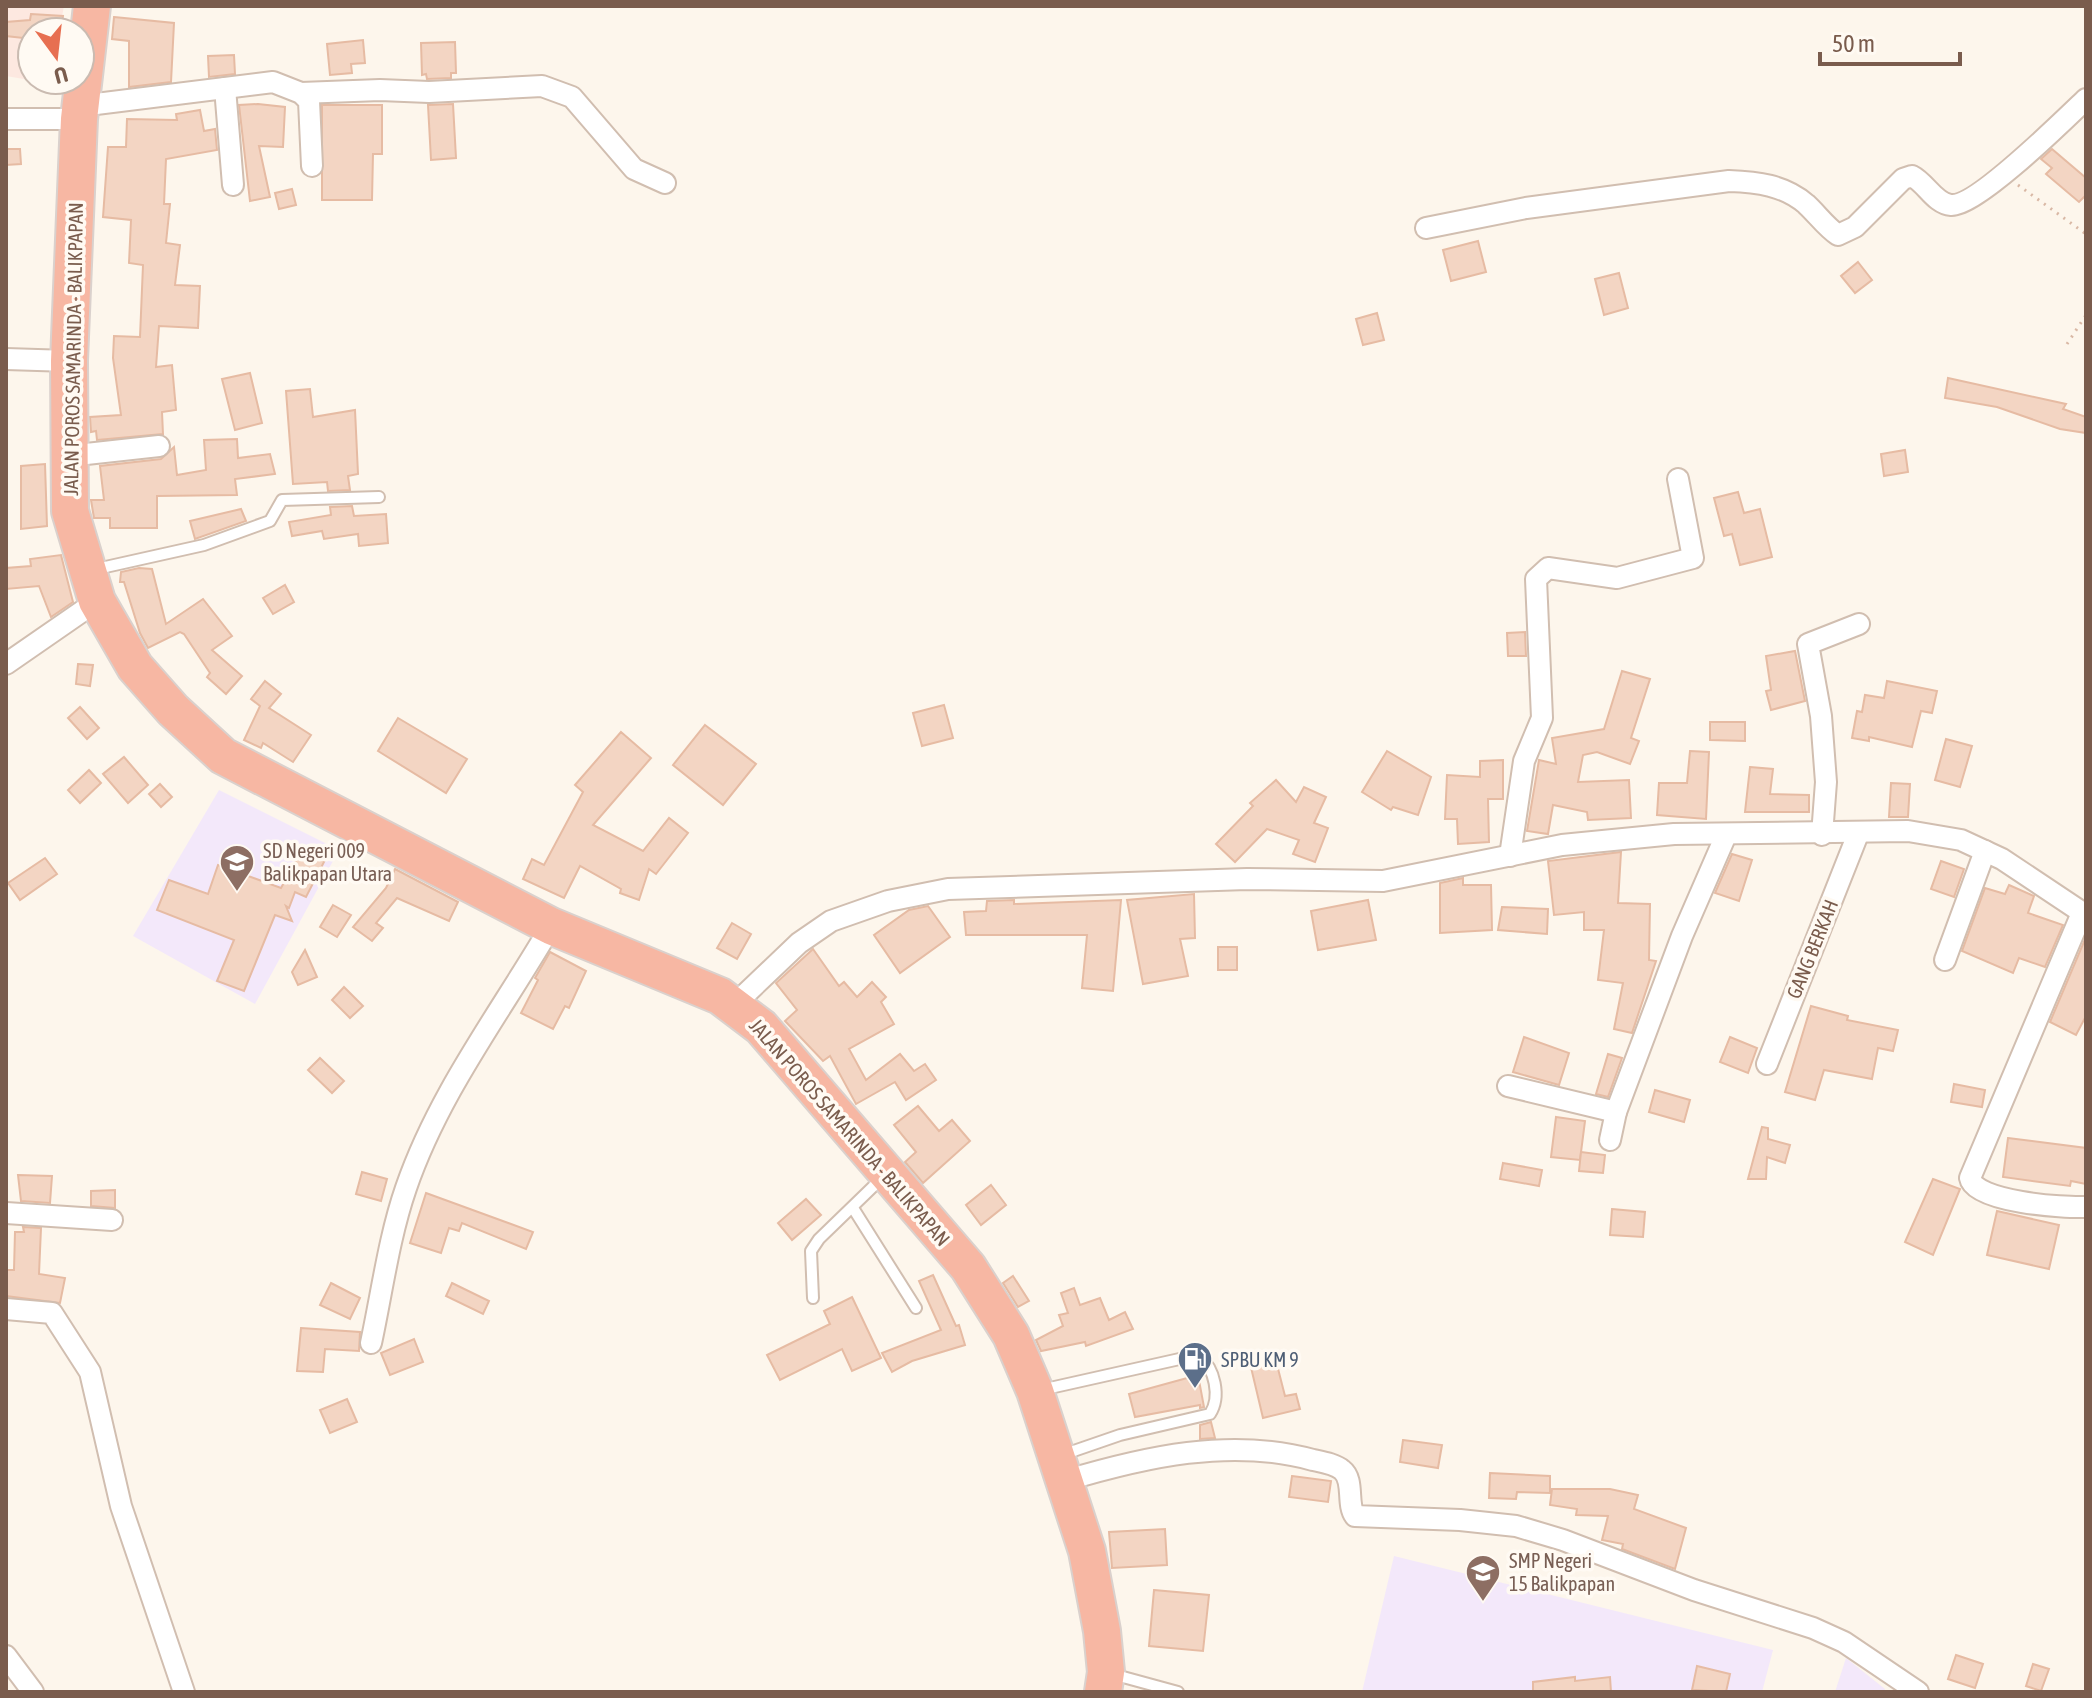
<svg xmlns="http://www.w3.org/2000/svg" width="2092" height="1698" font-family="'Asap Condensed',sans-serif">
	<rect width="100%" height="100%" fill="#fdf6ec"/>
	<polygon fill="#fde8e0" points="6,6 64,6 59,32 32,32 32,80 48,80 48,83 6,76"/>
	<g fill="#f3e8fa">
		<polygon points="219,790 339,850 255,1004 133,936"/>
		<polygon points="1394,1556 1773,1650 1762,1692 1362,1692"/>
		<polygon points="1846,1658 1885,1689 1884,1692 1835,1692"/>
	</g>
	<g fill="#f3d5c3" stroke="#e6bba3" stroke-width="2">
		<polygon points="31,14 63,16 61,32 32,32 32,39 6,36 6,22 30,20"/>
		<polygon points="114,17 174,23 171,82 129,87 129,41 112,39"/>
		<polygon points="363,40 365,63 351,64 352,73 330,75 327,44"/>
		<polygon points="455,42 456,73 451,73 451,78 427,79 426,74 422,75 421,43"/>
		<polygon points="234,55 235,74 209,77 208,56"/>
		<polygon points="258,104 285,107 283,147 259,146 270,197 250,201 239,105"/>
		<polygon points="453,104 456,158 431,160 428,105"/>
		<polygon points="322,105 382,105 382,154 373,154 372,200 322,200"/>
		<polygon points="200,110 204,131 215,129 217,150 166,159 164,204 170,204 166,243 180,245 175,285 200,286 198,328 159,326 156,367 172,365 176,410 162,412 163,434 97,440 96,431 91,432 90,417 121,415 113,358 114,336 140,337 143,265 129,263 131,220 103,217 108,147 126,147 127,119 177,120 176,114"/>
		<polygon points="6,149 20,149 21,164 6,165"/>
		<polygon points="2052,149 2086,178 2086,195 2079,202 2046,174 2052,168 2041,159"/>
		<polygon points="292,189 296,205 279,209 275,193"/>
		<polygon points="1478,241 1486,272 1451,281 1443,250"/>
		<polygon points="1858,262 1872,280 1855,293 1841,276"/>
		<polygon points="1619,273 1628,308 1604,315 1595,279"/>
		<polygon points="1377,313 1384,340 1363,345 1356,319"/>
		<polygon points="250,373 262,423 235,430 222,379"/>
		<polygon points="1948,378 2066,404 2063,409 2086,417 2086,433 2060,429 1997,407 1945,398"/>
		<polygon points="310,389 313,417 355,410 358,474 348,476 350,490 328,491 327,482 293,484 286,391"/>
		<polygon points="237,439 238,458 270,454 275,474 235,479 237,495 157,496 157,528 110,528 110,518 94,518 91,500 104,500 100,466 161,459 174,447 177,475 206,470 204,440"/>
		<polygon points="1905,450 1908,472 1884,476 1881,454"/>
		<polygon points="45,464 47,526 21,529 21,466"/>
		<polygon points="1738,492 1744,513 1760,509 1772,557 1740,565 1732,534 1724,536 1714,498"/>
		<polygon points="352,506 354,516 386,514 388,543 359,546 358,534 324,539 322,531 292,536 289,522 331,515 330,507"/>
		<polygon points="241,509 246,521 195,539 190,521"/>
		<polygon points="61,555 73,602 51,617 39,586 6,589 6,568 31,566 30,559"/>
		<polygon points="139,568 152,569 166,624 203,599 232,636 212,650 242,676 226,694 207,677 210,673 184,634 180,632 148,648 140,633 124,582 120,582 121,572"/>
		<polygon points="285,585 294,602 273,614 263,598"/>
		<polygon points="1525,632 1526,656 1508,656 1507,633"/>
		<polygon points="1795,651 1805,701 1771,710 1766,691 1771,690 1766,656"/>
		<polygon points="78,664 93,665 90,686 76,684"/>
		<polygon points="1622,671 1650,679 1631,738 1639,741 1630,764 1597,752 1583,755 1578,782 1629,780 1631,818 1588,820 1587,812 1553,805 1548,834 1527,831 1539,760 1556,764 1552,738 1604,729"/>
		<polygon points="265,681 281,694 269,708 311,735 293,762 263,743 261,748 244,740 260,706 251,699"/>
		<polygon points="1887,681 1937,691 1932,713 1921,711 1912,747 1869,737 1869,741 1852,738 1857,711 1862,712 1865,695 1884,698"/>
		<polygon points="944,705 953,738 922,746 913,713"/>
		<polygon points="80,707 99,728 87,739 68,718"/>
		<polygon points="398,718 467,759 446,793 378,751"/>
		<polygon points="1710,722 1745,722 1745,741 1710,740"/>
		<polygon points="705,725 756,764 723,805 673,765"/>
		<polygon points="621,732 651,758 593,825 643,851 669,818 688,833 656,874 649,869 639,900 620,893 621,889 580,866 564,898 523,879 532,859 544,865 583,792 575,785"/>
		<polygon points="1946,739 1972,746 1960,787 1935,780"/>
		<polygon points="1387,751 1431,777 1418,815 1393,807 1391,810 1362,792"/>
		<polygon points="1690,751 1709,752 1706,819 1657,815 1659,783 1687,783"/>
		<polygon points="124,757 148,785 128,803 103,774"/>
		<polygon points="1503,760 1503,799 1488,799 1489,842 1458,844 1457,819 1445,819 1447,775 1480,777 1480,761"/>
		<polygon points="1750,767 1773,769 1770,794 1809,795 1809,812 1745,812"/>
		<polygon points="89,770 101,783 80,803 68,790"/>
		<polygon points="1276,780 1296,802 1304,787 1326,797 1314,823 1328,828 1315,862 1293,854 1299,840 1267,829 1235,862 1216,844 1253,806 1250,803"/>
		<polygon points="1891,783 1910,784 1908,817 1889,817"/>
		<polygon points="160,784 172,797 161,807 149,794"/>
		<polygon points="303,848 325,860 306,897 295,892 289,908 286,906 292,921 275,915 244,991 217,981 234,940 157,910 169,880 208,894 218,865 281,888"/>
		<polygon points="1621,852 1618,903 1650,904 1649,960 1656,961 1632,1033 1614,1029 1623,983 1598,980 1604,930 1584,930 1584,912 1554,915 1548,861"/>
		<polygon points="1732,854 1752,860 1739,901 1715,893"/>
		<polygon points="45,858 57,874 20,900 8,883"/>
		<polygon points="1941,861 1964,869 1954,897 1931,889"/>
		<polygon points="395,869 458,902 449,921 397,898 376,923 383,928 372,941 353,927 386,888"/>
		<polygon points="1463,878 1463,885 1491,885 1492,930 1440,933 1440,883"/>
		<polygon points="2009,885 2034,896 2028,913 2063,925 2045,967 2019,958 2013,973 1962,951 1985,888 2005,894"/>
		<polygon points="1194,894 1195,938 1180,939 1188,976 1143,984 1127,900"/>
		<polygon points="1014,900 1014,904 1121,900 1113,991 1082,988 1087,935 966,935 964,912 986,911 987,901"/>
		<polygon points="1368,900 1376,940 1318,950 1311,911"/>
		<polygon points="333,905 351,915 337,937 320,927"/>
		<polygon points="928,906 950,937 900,973 874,935 909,910"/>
		<polygon points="1502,907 1548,909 1547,934 1498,930"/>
		<polygon points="732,923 751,934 737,959 717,948"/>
		<polygon points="2086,937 2086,1016 2076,1035 2050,1022"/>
		<rect x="1218" y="947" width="19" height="23"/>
		<polygon points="813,949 839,986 844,982 857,997 872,982 886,997 881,1002 894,1024 849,1049 866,1080 900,1054 914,1071 925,1064 936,1080 906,1100 895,1082 856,1104 830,1056 823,1061 785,1021 797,1010 776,983"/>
		<polygon points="305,950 317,977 298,985 292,972"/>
		<polygon points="550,952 586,971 569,1008 565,1006 553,1029 521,1013 538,980 535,978"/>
		<polygon points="344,987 363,1006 350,1018 332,1000"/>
		<polygon points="1811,1006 1848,1016 1847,1020 1898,1030 1893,1051 1878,1048 1872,1079 1824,1070 1815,1100 1785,1092"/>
		<polygon points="1524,1037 1569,1053 1559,1085 1513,1072"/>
		<polygon points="1730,1037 1757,1048 1748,1073 1720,1062"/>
		<polygon points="1608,1054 1622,1058 1608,1097 1596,1094"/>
		<polygon points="320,1058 344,1081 332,1093 308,1070"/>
		<polygon points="1954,1084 1985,1090 1982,1107 1951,1102"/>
		<polygon points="1655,1090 1690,1100 1684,1122 1649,1112"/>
		<polygon points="918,1106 939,1131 952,1120 970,1141 923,1183 905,1162 916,1152 894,1125"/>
		<polygon points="1556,1117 1585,1121 1580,1160 1551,1157"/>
		<polygon points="1762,1127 1768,1128 1768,1139 1790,1145 1785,1163 1767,1157 1766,1179 1748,1179"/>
		<polygon points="2008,1138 2086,1148 2086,1184 2071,1181 2070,1186 2003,1177"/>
		<polygon points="1581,1152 1605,1155 1603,1173 1579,1171"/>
		<polygon points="1503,1163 1542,1170 1539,1186 1500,1179"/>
		<polygon points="362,1172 387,1179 381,1201 356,1194"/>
		<polygon points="18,1175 52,1176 50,1203 21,1201"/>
		<polygon points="1933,1179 1960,1189 1933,1255 1905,1242"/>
		<polygon points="991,1185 1006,1205 981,1225 966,1205"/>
		<polygon points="115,1190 115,1208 91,1206 91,1191"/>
		<polygon points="426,1193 533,1232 526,1249 462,1223 459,1231 449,1228 441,1253 410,1243"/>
		<polygon points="806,1199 821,1215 792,1240 778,1223"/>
		<polygon points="1612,1209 1645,1212 1643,1237 1610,1235"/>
		<polygon points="1997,1211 2059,1225 2049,1269 1987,1255"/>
		<polygon points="23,1227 41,1228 39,1274 65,1278 60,1303 6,1296 6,1270 14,1270 15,1232 24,1232"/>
		<polygon points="933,1275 956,1326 959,1325 965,1345 912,1361 892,1372 882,1353 941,1330 919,1281"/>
		<polygon points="1013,1276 1029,1301 1018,1307 1003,1283"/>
		<polygon points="331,1283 360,1298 350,1319 320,1305"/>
		<polygon points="452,1283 489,1301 483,1314 446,1296"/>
		<polygon points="1074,1288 1080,1305 1100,1298 1109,1320 1125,1312 1133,1329 1086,1346 1085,1342 1041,1351 1036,1340 1063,1326 1059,1315 1068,1313 1061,1293"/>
		<polygon points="852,1297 881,1358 852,1371 842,1349 780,1380 767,1355 830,1324 824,1311"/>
		<polygon points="301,1328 360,1332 359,1351 325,1349 323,1372 297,1371"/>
		<polygon points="414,1339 423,1362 390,1375 381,1353"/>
		<polygon points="1274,1353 1285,1396 1296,1394 1300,1409 1263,1418 1249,1359"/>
		<polygon points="1198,1375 1204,1407 1200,1408 1200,1405 1135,1417 1129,1394"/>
		<polygon points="347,1399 357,1422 330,1433 320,1410"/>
		<polygon points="1211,1422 1215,1438 1200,1439 1200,1425"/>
		<polygon points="1403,1440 1442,1445 1438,1468 1400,1462"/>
		<polygon points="1490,1473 1550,1476 1550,1493 1517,1492 1516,1499 1489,1498"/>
		<polygon points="1292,1476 1331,1481 1328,1502 1289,1497"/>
		<polygon points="1552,1489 1610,1489 1638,1495 1634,1509 1686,1528 1675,1569 1622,1549 1623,1544 1602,1540 1608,1516 1576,1515 1577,1509 1550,1505"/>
		<polygon points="1165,1529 1167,1565 1112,1568 1109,1532"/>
		<polygon points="1154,1590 1209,1595 1203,1651 1149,1646"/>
		<polygon points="1956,1655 1983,1664 1975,1688 1948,1679"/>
		<polygon points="2033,1664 2049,1669 2041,1691 2026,1686"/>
		<polygon points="1697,1666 1730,1674 1726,1692 1692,1690"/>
		<polygon points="1575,1677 1575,1681 1610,1677 1611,1692 1533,1692 1533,1682"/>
	</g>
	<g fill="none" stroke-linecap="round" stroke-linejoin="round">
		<defs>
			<g id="lane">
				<polyline points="92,570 204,545 270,521 282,500 379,497"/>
				<polyline points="853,1208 916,1308"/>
				<polyline points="813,1298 811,1251 819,1239 883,1177"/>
				<path d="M1041 1390 1184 1358 1199 1356C1215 1368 1221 1397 1210 1414L1120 1435 1062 1455"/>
				<polyline points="1112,1674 1178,1692"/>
			</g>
			<g id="street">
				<polyline points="225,88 233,185"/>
				<polyline points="301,93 380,90 429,92 542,86 572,97 634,169 665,183"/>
				<polyline points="80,106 273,82 301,93 309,101 312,166"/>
				<polyline points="6,119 79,119"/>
				<path d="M1426 228 1526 208 1729 181C1757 182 1784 185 1806 204 1817 214 1826 227 1838 235L1855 227 1903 179 1912 176C1926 183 1935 204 1951 205 1976 207 2065 119 2086 99"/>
				<polyline points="6,359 69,361"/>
				<polyline points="68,456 159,446"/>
				<polyline points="6,664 97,601"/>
				<polyline points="1822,835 1826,782 1821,716 1808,644 1859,624"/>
				<polyline points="1510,856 1524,761 1542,718 1536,579 1548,568 1617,578 1693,558 1678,479"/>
				<path d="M2082 913 1970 1178C1974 1202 2064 1208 2086 1207"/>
				<polyline points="1945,960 1985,851"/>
				<polyline points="735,1004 799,943 831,921 888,901 948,889 1247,879 1383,881 1562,845 1674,834 1908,831 1961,840 2002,859 2086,915"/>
				<polyline points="1767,1064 1858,834"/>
				<polyline points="1508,1086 1616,1112 1682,936 1726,835"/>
				<polyline points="1610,1140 1616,1112"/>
				<polyline points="6,1213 112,1220"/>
				<polyline points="6,1309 52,1313 90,1372 121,1506 184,1692"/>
				<path d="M371 1343C382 1292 389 1237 406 1188 439 1092 501 1012 551 926"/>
				<path d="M1064 1481C1144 1457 1231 1437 1313 1460 1322 1462 1335 1464 1342 1470 1355 1480 1346 1504 1355 1516L1460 1520 1516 1526 1563 1540 1694 1590 1813 1628 1844 1642 1918 1692"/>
				<polyline points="6,1656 33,1692"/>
			</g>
			<polyline id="highway" points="92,6 79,119 69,361 70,511 97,601 135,667 173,710 223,756 551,926 720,996 761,1027 968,1267 1011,1335 1035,1391 1087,1551 1102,1631 1106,1672 1103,1692"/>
		</defs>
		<use href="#lane" stroke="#d1beb0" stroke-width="14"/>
		<use href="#street" stroke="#d1beb0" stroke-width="24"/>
		<use href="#highway" stroke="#dad1cd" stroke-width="40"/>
		<g stroke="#d9b8a5" stroke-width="3" stroke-dasharray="2 6" stroke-linecap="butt">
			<polyline points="2018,185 2086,234"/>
			<polyline points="2067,344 2086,315"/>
		</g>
		<use href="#lane" stroke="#fff" stroke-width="10"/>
		<use href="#street" stroke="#fff" stroke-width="20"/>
		<use href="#highway" stroke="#f7b7a3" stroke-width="36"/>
	</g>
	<defs>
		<symbol id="school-pin" viewBox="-11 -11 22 30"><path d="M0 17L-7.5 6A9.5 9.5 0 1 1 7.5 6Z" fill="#8d6e63" stroke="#fffaf3"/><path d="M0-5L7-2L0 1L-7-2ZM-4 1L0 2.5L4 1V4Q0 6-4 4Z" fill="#fff"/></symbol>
		<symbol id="fuel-pin" viewBox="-11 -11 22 30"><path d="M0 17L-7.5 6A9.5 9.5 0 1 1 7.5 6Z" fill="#5c6f8a" stroke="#fffaf3"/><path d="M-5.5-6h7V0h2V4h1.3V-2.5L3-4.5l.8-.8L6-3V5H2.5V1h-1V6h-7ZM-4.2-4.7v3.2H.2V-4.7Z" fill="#fff"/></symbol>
	</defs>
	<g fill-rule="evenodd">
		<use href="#school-pin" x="217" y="842" width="40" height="54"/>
		<use href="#fuel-pin" x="1175" y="1339" width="40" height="54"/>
		<use href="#school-pin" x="1463" y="1552" width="40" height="54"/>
	</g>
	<g text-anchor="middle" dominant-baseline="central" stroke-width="7" stroke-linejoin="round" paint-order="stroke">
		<g font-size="20" fill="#7a5c4d" stroke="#fffaf3">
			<text transform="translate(73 349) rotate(-89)">JALAN POROS SAMARINDA - BALIKPAPAN</text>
			<text transform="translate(1812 949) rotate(-68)">GANG BERKAH</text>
			<text transform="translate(850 1132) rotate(49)">JALAN POROS SAMARINDA - BALIKPAPAN</text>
		</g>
		<g font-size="20" fill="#785e54" stroke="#fffaf3" text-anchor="start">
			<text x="263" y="850">SD Negeri 009<tspan x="263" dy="23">Balikpapan Utara</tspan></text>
			<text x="1509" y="1560">SMP Negeri<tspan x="1509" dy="23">15 Balikpapan</tspan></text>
		</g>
		<g font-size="20" fill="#4e5e75" stroke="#fffaf3" text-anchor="start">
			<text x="1221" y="1359">SPBU KM 9</text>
		</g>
	</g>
	<rect width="2092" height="1698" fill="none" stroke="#7a5c4d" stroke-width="16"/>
	<g transform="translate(56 56) rotate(165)"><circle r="38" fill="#fffaf3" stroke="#cabbb1" stroke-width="2"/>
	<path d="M0-6L14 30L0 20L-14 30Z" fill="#e76f51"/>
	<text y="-12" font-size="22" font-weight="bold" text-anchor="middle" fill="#7a5c4d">U</text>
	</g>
	<path d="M1820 52v12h140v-12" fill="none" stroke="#7a5c4d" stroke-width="4"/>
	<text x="1832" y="52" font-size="24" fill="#7a5c4d" stroke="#fffaf3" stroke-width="6" paint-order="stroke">50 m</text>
</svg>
